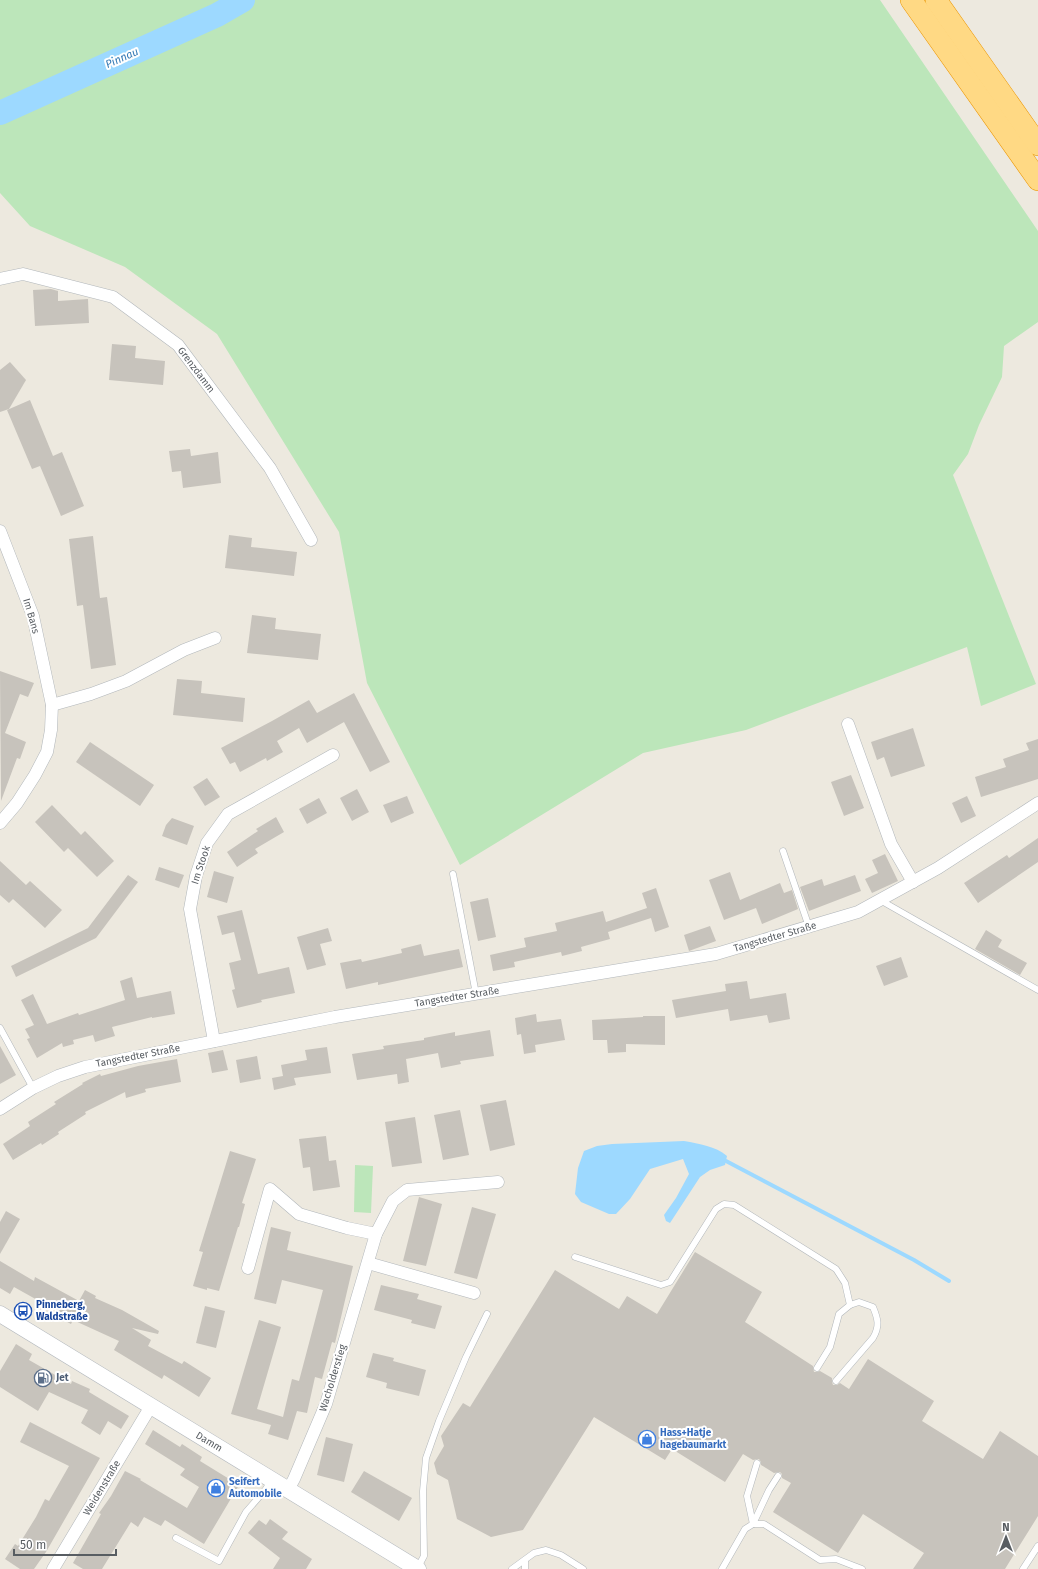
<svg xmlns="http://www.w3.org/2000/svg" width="1038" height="1569" font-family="'Fira Sans',sans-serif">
	<rect width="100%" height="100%" fill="#ede9df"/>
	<g fill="#bce6ba">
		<polygon points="0,0 880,0 1038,231 1038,322 1004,346 1002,377 979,425 968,454 953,475 1036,684 981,706 967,647 746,730 643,753 460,865 367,683 339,532 217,334 125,267 30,226 0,193"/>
		<polygon points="355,1165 373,1166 371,1213 354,1212"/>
	</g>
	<path fill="#9dd9ff" d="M684 1141C700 1144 715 1146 727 1156L725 1165 710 1170 700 1177 670 1223 666 1221 664 1215 676 1198 689 1174 683 1159 650 1169 630 1199 616 1214H609L581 1202 575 1194 578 1168 584 1151 597 1146 612 1144Z"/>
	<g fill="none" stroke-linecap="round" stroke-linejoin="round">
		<polyline stroke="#9dd9ff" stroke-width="4" points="726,1161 914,1260 949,1281"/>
		<polyline stroke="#9dd9ff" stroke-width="24" points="0,113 217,15 243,0"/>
	</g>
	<g fill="#c7c3bc">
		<polygon points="51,289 58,291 58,301 88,299 89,323 35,326 33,290"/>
		<polygon points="112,344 136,346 135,358 165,361 163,385 109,380"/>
		<polygon points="10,362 26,380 9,409 0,412 0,370"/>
		<polygon points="30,400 53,456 62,452 84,506 61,516 40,466 32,469 7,410"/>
		<polygon points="190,449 191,456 218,452 221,483 183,488 181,471 172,472 169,451"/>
		<polygon points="229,535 252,538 251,547 297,552 294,576 225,568"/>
		<polygon points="93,536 100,598 107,597 116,665 91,669 83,605 77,606 69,539"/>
		<polygon points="252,615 276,618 275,629 321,634 318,660 247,653"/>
		<polygon points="0,671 34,683 28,697 20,694 5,733 26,742 20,759 17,758 1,801"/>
		<polygon points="177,679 202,681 201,693 245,698 243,722 173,715"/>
		<polygon points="354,693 390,762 370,772 344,722 307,743 299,728 277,741 283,752 267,761 266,758 240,772 235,762 230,764 221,748 272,721 309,700 317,713"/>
		<polygon points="913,728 925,766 891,777 884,757 877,760 871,742"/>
		<polygon points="1038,739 1038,779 981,797 975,777 1006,767 1003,759 1029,750 1026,743"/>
		<polygon points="90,742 154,785 140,806 76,762"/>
		<polygon points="851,775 864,808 844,816 831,782"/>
		<polygon points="207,778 220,797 205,806 193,787"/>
		<polygon points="357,789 369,812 352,821 340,798"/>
		<polygon points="407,796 414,813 391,823 383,805"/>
		<polygon points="967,796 976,816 961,823 952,803"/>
		<polygon points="319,798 327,813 307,824 299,809"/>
		<polygon points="52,805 81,835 85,831 114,861 97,877 68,848 64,852 35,822"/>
		<polygon points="276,817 284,832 255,849 258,853 237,867 227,852 258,831 256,829"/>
		<polygon points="172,818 194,826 187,845 162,836 166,825"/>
		<polygon points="1038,838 1038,862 978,903 964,883 1007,855 1009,858"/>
		<polygon points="885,854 898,881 872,893 865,879 878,873 872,860"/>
		<polygon points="0,861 26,885 30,881 62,910 45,928 13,899 9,903 0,895"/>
		<polygon points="159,867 184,875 179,888 155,880"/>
		<polygon points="214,871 234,877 227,903 207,897"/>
		<polygon points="730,872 740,900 780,883 784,893 792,890 798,909 762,924 756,908 724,920 709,880"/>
		<polygon points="128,875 138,882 96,938 16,977 11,966 88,928"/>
		<polygon points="855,875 861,891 809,911 800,887 822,879 824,886"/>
		<polygon points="656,888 669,927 655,932 651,918 608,932 610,939 581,947 582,951 562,956 561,952 514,962 515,967 493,971 490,955 526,947 524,938 557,931 555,923 603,911 606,922 647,908 642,893"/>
		<polygon points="488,898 496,937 478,941 470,902"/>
		<polygon points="242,910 258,974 289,967 295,993 261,1000 262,1002 237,1008 232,990 235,989 229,963 241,960 234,932 222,935 217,916"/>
		<polygon points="710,926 716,941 689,951 684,935"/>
		<polygon points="328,928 332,941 320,944 326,965 307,970 297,937"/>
		<polygon points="986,930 1002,940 998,947 1027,963 1020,975 975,949"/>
		<polygon points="421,944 424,956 459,949 463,967 378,985 378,982 346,989 340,963 361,959 362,962 402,953 401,949"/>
		<polygon points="901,957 908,977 884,986 876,966"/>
		<polygon points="132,977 137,998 171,991 175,1014 152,1018 152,1017 112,1027 115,1036 95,1042 93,1035 73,1040 74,1044 63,1047 62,1043 37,1058 27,1039 30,1038 25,1029 34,1025 21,1000 33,994 47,1024 78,1013 79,1015 125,1000 120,981"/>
		<polygon points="747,981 750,999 786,993 790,1019 769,1023 767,1015 730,1021 728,1009 676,1018 672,1000 726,991 725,984"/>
		<polygon points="536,1014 537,1022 561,1019 565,1040 535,1045 536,1052 524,1054 521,1034 517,1035 515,1018"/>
		<polygon points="643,1016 665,1016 665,1045 626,1044 626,1052 608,1053 607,1040 593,1040 592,1020 643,1017"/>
		<polygon points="490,1030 494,1056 460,1061 461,1064 441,1068 438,1053 406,1059 409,1082 398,1084 397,1074 357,1080 352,1054 384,1049 383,1046 424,1040 424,1038 455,1032 455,1036"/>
		<polygon points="0,1046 16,1075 0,1084"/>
		<polygon points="327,1047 331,1073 294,1078 296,1085 274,1090 272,1078 283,1076 281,1065 307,1060 305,1050"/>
		<polygon points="223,1050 228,1070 212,1073 208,1053"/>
		<polygon points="257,1056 261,1079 240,1083 236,1060"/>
		<polygon points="177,1059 181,1082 145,1089 146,1092 126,1098 125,1092 85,1112 86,1114 58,1132 59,1134 42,1145 41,1143 13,1160 3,1144 30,1126 28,1122 56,1104 54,1102 83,1084 82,1083 100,1074 101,1076 138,1066"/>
		<polygon points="506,1100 515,1145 490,1151 480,1105"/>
		<polygon points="460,1110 469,1155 443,1160 434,1115"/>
		<polygon points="415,1117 422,1163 392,1167 385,1122"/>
		<polygon points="326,1136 329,1161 336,1160 340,1187 313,1191 310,1167 303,1168 299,1139"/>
		<polygon points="230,1151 256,1159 242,1203 245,1204 239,1227 238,1227 219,1291 207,1288 207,1290 193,1286 203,1252 199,1251"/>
		<polygon points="419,1197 442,1204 426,1266 403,1261"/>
		<polygon points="472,1207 496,1214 477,1279 454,1273"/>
		<polygon points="6,1211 20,1219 0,1254 0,1222"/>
		<polygon points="271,1227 291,1232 287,1250 353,1266 335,1343 332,1342 322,1379 315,1377 307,1413 297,1411 288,1440 268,1434 271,1425 231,1414 259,1320 281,1327 257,1409 283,1417 292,1379 299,1381 323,1290 282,1280 276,1304 254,1299"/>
		<polygon points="695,1252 762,1292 745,1322 813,1366 814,1372 817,1372 820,1371 832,1378 832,1382 833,1385 837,1385 840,1383 849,1389 868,1359 934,1401 922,1421 983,1459 1000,1431 1038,1456 1038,1516 1005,1569 913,1569 924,1553 863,1514 838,1553 773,1512 791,1483 782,1478 782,1474 780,1472 774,1473 761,1465 761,1462 759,1459 753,1460 743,1454 725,1482 672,1449 665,1460 594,1417 523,1530 491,1537 457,1519 448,1480 437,1474 434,1463 444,1446 441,1436 463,1403 470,1407 555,1270 619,1309 627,1296 657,1314"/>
		<polygon points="0,1261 34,1281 35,1277 79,1301 85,1290 96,1296 95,1298 122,1310 159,1331 158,1334 132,1328 151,1340 148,1346 182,1364 184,1361 211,1378 199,1397 164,1375 162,1379 114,1350 119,1341 73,1320 71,1324 54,1315 57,1311 14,1287 10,1294 0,1288"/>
		<polygon points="381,1285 419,1294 417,1299 442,1306 435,1329 411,1323 412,1320 374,1310"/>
		<polygon points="205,1306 225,1311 216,1348 196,1343"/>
		<polygon points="16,1344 32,1354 29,1360 71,1384 72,1381 90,1389 89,1392 129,1416 121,1429 108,1421 100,1435 81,1423 88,1410 49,1392 38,1411 0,1387 0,1371"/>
		<polygon points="373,1353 394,1358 393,1361 426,1370 419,1396 386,1388 387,1383 366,1377"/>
		<polygon points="30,1422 100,1458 46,1552 34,1569 20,1569 5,1559 15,1544 18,1546 36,1517 45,1499 49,1501 69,1466 20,1442"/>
		<polygon points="153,1430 180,1447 182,1444 202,1457 200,1461 239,1485 204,1544 165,1520 161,1526 144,1517 138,1527 131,1522 102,1569 83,1569 73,1563 101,1514 99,1513 111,1496 125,1471 141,1479 140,1480 187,1508 199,1487 180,1475 185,1469 145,1444"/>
		<polygon points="326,1437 353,1444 344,1482 317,1475"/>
		<polygon points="364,1471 412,1498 399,1521 351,1492"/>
		<polygon points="270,1519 288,1532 282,1539 312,1559 306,1569 273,1569 280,1558 248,1533 259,1520 266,1525"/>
	</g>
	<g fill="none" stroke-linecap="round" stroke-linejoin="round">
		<defs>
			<g id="service">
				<polyline points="783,851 809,927"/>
				<polyline points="453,874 476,994"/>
				<polyline points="880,900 1038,990"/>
				<polyline points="0,1028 33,1088"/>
				<polyline points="575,1257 661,1285 670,1282 716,1209 724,1204 734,1205 836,1269 845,1283 850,1305"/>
				<path d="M817 1368 830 1347 839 1314 850 1305 859 1302 873 1307C878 1319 880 1326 873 1338L836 1381"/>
				<polyline points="753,1524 747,1496 757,1463"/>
				<polyline points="753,1524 769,1490 778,1476"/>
				<polyline points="176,1538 219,1561 246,1512 266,1489 271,1480"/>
				<polyline points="418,1567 424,1556 423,1491 426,1458 439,1421 466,1357 487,1314"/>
				<polyline points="512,1569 534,1553 546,1550 561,1555 583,1569"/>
				<polyline points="525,1569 525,1561"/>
				<polyline points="722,1569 745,1529 753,1524 764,1524 820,1560 836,1559 862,1569"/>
				<polyline points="1023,1569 1038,1546"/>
			</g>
			<g id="minor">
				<polyline points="0,279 23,274 113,297 178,345 270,468 311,540"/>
				<polyline points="0,531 33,616 52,705 51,730 47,752 35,775 17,803 0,823"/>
				<polyline points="52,705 91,694 126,681 184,650 215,638"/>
				<polyline points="848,724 891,844 913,882"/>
				<polyline points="214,1041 190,909 196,876 207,843 228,814 333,755"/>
				<polyline points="0,1109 33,1088 58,1076 85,1067 335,1017 716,954 858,912 938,868 1038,803"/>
				<polyline points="368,1263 474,1293"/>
				<polyline points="248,1268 270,1189 299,1214 347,1228 376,1234"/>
				<polyline points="288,1490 294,1479 326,1404 376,1234 393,1201 407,1190 498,1182"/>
				<polyline points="53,1569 151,1406"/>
			</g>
			<polyline id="secondary" points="0,1314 418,1569"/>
			<g id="motorway">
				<polyline points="911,0 1038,180"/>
				<polyline points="936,0 1038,145"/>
			</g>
		</defs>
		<use href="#service" stroke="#b2b7bb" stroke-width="7"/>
		<use href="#minor" stroke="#b2b7bb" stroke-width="13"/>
		<use href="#secondary" stroke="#b5babf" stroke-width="17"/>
		<use href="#motorway" stroke="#ec9600" stroke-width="22"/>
		<use href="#service" stroke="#fff" stroke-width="6"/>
		<use href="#minor" stroke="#fff" stroke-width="12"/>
		<use href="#secondary" stroke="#fff" stroke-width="16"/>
		<use href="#motorway" stroke="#ffd984" stroke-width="21"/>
	</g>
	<defs>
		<symbol id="bus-ring" viewBox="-11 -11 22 22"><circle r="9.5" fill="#fff" stroke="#1a4fb4" stroke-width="1.5"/><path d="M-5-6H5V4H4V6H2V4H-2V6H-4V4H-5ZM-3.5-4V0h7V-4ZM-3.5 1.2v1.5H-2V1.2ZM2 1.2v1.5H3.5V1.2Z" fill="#1a4fb4"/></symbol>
		<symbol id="fuel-ring" viewBox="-11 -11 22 22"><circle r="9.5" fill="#fff" stroke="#5c6f8a" stroke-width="1.5"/><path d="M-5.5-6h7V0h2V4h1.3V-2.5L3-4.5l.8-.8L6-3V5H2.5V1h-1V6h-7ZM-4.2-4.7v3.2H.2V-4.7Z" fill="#5c6f8a"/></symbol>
		<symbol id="shop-ring" viewBox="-11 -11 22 22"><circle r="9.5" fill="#fff" stroke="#3f7fe0" stroke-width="1.5"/><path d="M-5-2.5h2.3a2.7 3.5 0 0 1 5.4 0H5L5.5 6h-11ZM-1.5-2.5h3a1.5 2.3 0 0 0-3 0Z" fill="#3f7fe0"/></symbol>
	</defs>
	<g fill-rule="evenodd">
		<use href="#bus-ring" x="13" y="1301" width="20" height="20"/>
		<use href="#fuel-ring" x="33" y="1368" width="20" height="20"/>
		<use href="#shop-ring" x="637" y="1429" width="20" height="20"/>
		<use href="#shop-ring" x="206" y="1478" width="20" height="20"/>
	</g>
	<g text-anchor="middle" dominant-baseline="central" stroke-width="4" stroke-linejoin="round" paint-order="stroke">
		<g font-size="10" fill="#585d62" stroke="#fff">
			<text transform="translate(196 370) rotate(53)">Grenzdamm</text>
			<text transform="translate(31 616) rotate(74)">Im Bans</text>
			<text transform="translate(201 865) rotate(-72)">Im Stook</text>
			<text transform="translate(775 937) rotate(-16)">Tangstedter Straße</text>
			<text transform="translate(457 997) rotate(-9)">Tangstedter Straße</text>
			<text transform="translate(138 1056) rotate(-11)">Tangstedter Straße</text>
			<text transform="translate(333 1378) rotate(-73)">Wacholderstieg</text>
			<text transform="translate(209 1442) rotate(31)">Damm</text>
			<text transform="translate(102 1488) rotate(-59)">Weidenstraße</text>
		</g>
		<g font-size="10" font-weight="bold" fill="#164399" stroke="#fff" text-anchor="start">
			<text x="36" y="1305">Pinneberg,<tspan x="36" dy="12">Waldstraße</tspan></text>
		</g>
		<g font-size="10" font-weight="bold" fill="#4e5e75" stroke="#fff" text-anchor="start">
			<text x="56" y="1378">Jet</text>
		</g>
		<g font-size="10" font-weight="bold" fill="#366cbe" stroke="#fff" text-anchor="start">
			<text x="660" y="1433">Hass+Hatje<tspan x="660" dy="12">hagebaumarkt</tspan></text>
			<text x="229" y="1482">Seifert<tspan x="229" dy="12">Automobile</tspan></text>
		</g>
		<g font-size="11" font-style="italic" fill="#367bb6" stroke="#fff">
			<text transform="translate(122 58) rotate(-24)">Pinnau</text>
		</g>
	</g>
	<g transform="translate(1006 1537)" stroke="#ffffff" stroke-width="3" paint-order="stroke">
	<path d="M0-3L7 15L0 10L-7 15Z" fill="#585d62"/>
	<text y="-6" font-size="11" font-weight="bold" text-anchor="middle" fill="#585d62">N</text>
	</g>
	<path d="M14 1549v6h102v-6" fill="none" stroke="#585d62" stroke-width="2"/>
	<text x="20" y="1549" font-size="12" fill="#585d62" stroke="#ffffff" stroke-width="3" paint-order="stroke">50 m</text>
</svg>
